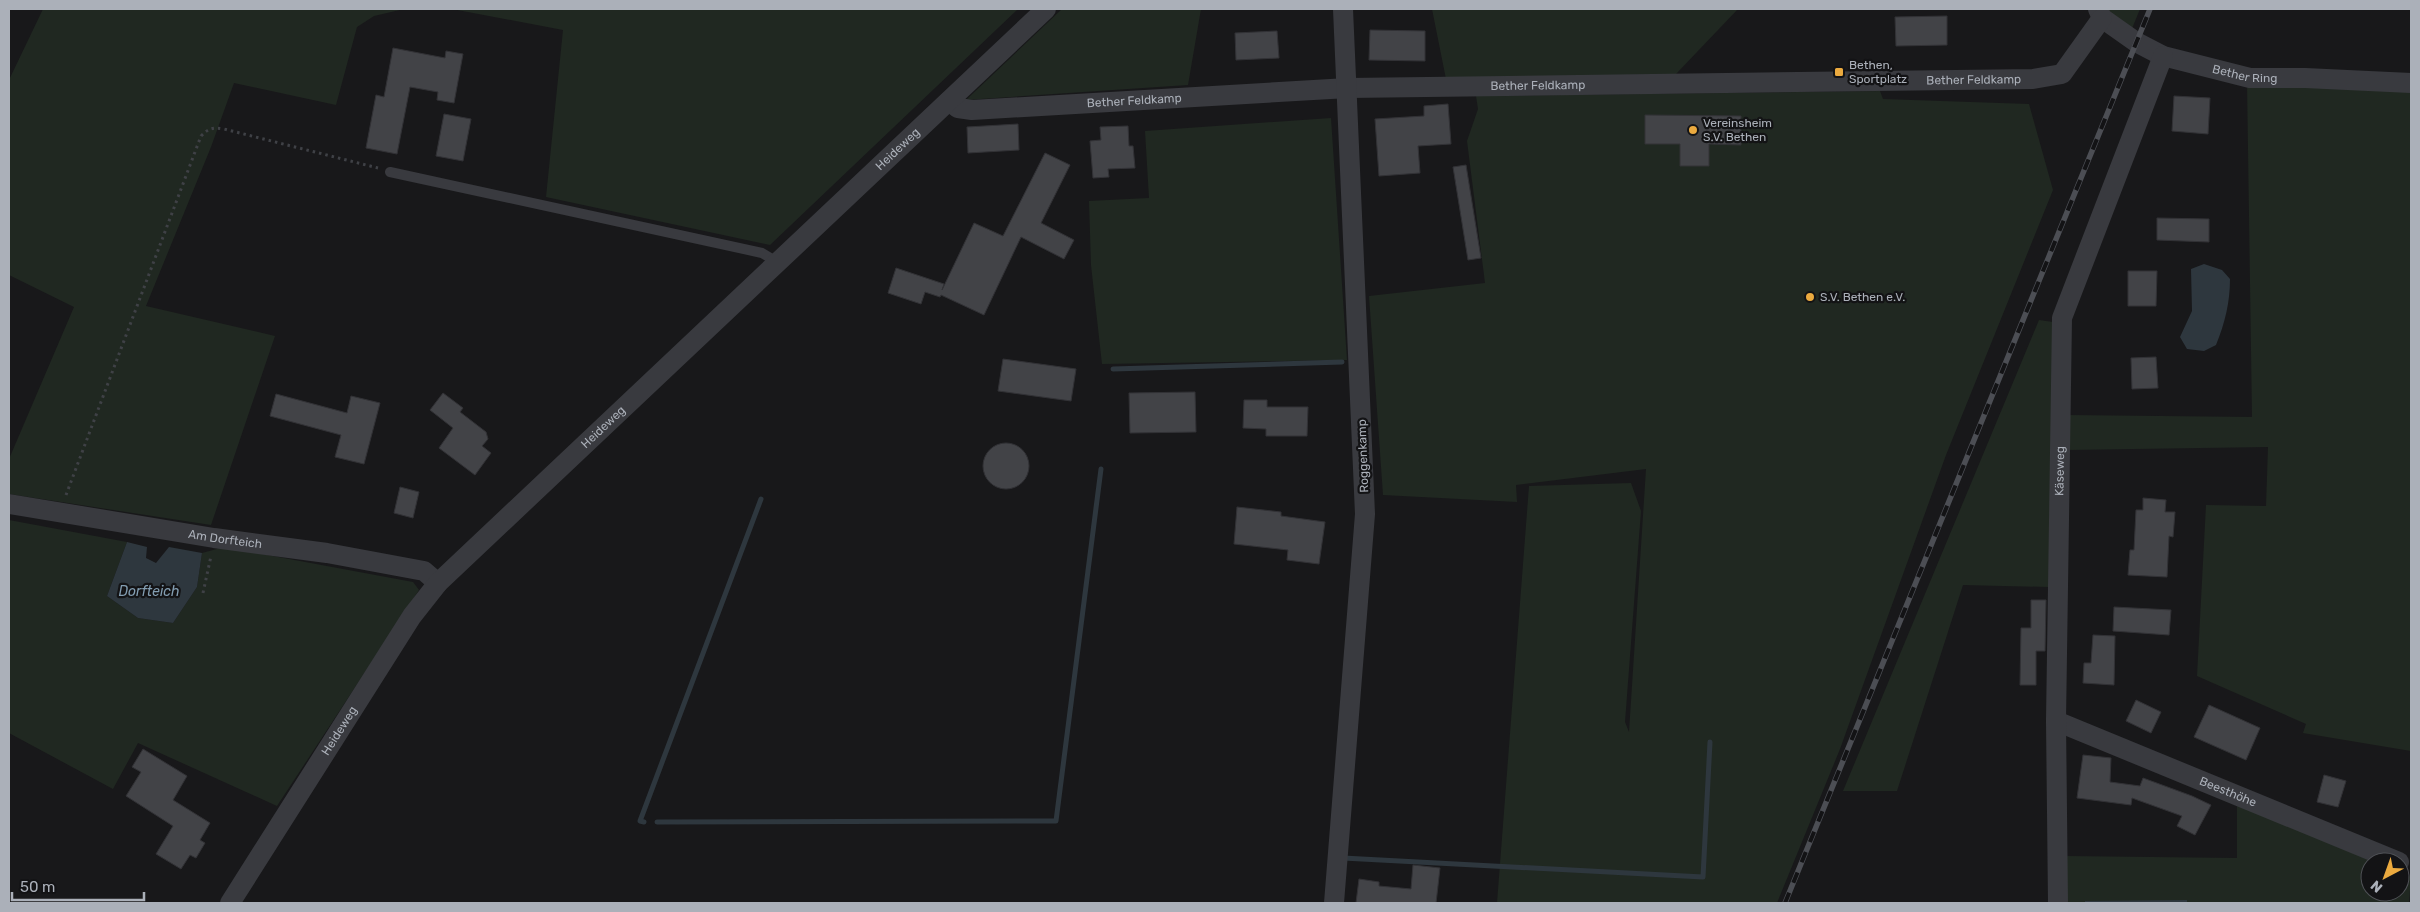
<svg xmlns="http://www.w3.org/2000/svg" width="2420" height="912" font-family="Rubik,sans-serif">
	<rect width="100%" height="100%" fill="#18181a"/>
	<g fill="#202821">
		<polygon points="43,9 404,9 374,16 357,27 336,105 234,83 211,147 146,306 275,336 211,525 9,494 9,459 74,307 9,275 9,80"/>
		<polygon points="452,9 1018,9 770,245 546,197 563,30"/>
		<polygon points="1062,9 1201,9 1188,85 966,100"/>
		<polygon points="1432,9 1738,9 1676,74 1446,79"/>
		<polygon points="2105,9 2140,9 2131,31"/>
		<polygon points="2247,82 2411,91 2411,751 2303,733 2306,724 2197,676 2206,505 2266,506 2268,447 2067,450 2067,415 2252,417"/>
		<polygon points="1880,91 1883,99 2029,104 2053,190 1946,455 1840,749 1777,903 1497,903 1529,486 1631,483 1641,511 1625,722 1629,732 1646,469 1516,485 1517,502 1383,495 1369,296 1485,283 1467,141 1478,109 1476,96"/>
		<polygon points="1331,118 1347,360 1102,364 1091,265 1089,201 1149,198 1145,131"/>
		<polygon points="2039,320 2053,322 2049,587 1963,585 1897,791 1843,791"/>
		<polygon points="9,520 127,542 107,596 138,618 173,623 197,587 202,553 224,547 413,582 419,590 277,806 138,743 113,789 9,733"/>
		<polygon points="2237,805 2375,862 2370,862 2370,892 2400,892 2400,872 2411,877 2409,903 2065,903 2065,856 2237,858"/>
	</g>
	<g fill="#2e373e">
		<path d="M2204 264 2222 270 2230 279C2230 302 2225 323 2216 345L2204 351 2187 349 2180 337 2192 311 2191 269Z"/>
		<polygon points="127,542 147,547 146,558 156,563 169,547 202,553 197,587 173,623 138,618 107,596"/>
		<polygon points="2187,900 2187,903 2085,903 2085,901"/>
	</g>
	<g fill="none" stroke-linecap="round" stroke-linejoin="round">
		<g stroke="#2e373e" stroke-width="5">
			<polyline points="1113,369 1342,362"/>
			<polyline points="644,822 640,821 761,499"/>
			<polyline points="657,822 1056,821 1101,469"/>
			<polyline points="1343,858 1703,877 1710,742"/>
		</g>
	</g>
	<g fill="#424347" stroke="#323236">
		<polygon points="1947,16 1947,45 1896,46 1895,17"/>
		<polygon points="1370,30 1425,31 1425,61 1369,60"/>
		<polygon points="1277,31 1279,58 1236,60 1235,33"/>
		<polygon points="393,48 445,58 446,51 463,54 454,103 437,100 438,92 410,87 397,154 366,148 376,95 384,97"/>
		<polygon points="2174,96 2210,98 2208,134 2172,131"/>
		<polygon points="1448,104 1451,144 1418,146 1420,173 1379,176 1375,119 1424,116 1424,106"/>
		<polygon points="444,114 471,119 463,161 436,156"/>
		<polygon points="1645,115 1741,116 1741,145 1709,144 1709,166 1680,166 1680,144 1645,144"/>
		<polygon points="1018,124 1019,150 968,153 967,127"/>
		<polygon points="1128,126 1129,146 1133,146 1135,168 1108,169 1109,177 1093,178 1090,141 1101,140 1100,127"/>
		<polygon points="1045,153 1070,165 1041,223 1074,240 1064,259 1021,237 984,315 941,295 940,297 925,292 921,304 888,293 896,268 944,284 942,290 974,223 1003,236"/>
		<polygon points="1466,165 1481,258 1468,260 1453,167"/>
		<polygon points="2157,218 2209,219 2209,242 2157,240"/>
		<polygon points="2128,271 2157,271 2156,306 2128,306"/>
		<polygon points="2156,357 2158,388 2132,389 2131,358"/>
		<polygon points="1003,359 1076,369 1071,401 998,391"/>
		<polygon points="1195,392 1196,432 1130,433 1129,393"/>
		<polygon points="443,393 463,408 460,412 486,432 488,439 482,446 491,453 475,475 439,448 453,428 430,410"/>
		<polygon points="276,394 347,413 351,396 380,403 364,464 335,457 341,435 270,416"/>
		<polygon points="1244,400 1267,400 1267,407 1308,407 1307,436 1266,436 1266,429 1243,428"/>
		<circle cx="1006" cy="466" r="23"/>
		<polygon points="400,487 419,492 413,518 394,513"/>
		<polygon points="2143,498 2166,500 2165,512 2175,512 2173,537 2169,536 2167,577 2128,575 2130,550 2134,550 2136,510 2143,510"/>
		<polygon points="1237,507 1281,512 1281,516 1325,522 1319,564 1287,560 1288,550 1234,544"/>
		<polygon points="2031,600 2046,600 2045,651 2036,651 2036,685 2020,685 2021,628 2031,628"/>
		<polygon points="2114,607 2171,610 2169,635 2113,631"/>
		<polygon points="2093,635 2115,636 2114,685 2083,683 2084,663 2091,663"/>
		<polygon points="2136,700 2161,712 2151,733 2126,721"/>
		<polygon points="2209,705 2260,728 2246,760 2194,737"/>
		<polygon points="143,749 187,776 173,800 210,823 200,840 205,843 196,858 190,855 181,869 156,854 173,826 126,796 141,772 132,767"/>
		<polygon points="2083,755 2111,758 2110,782 2140,786 2143,778 2192,796 2211,805 2195,835 2177,826 2182,816 2132,798 2131,805 2077,798"/>
		<polygon points="2324,775 2346,781 2338,807 2317,802"/>
		<polygon points="1413,865 1440,868 1436,903 1356,903 1359,879 1379,882 1379,886 1411,889"/>
	</g>
	<g fill="none" stroke-linecap="round" stroke-linejoin="round">
		<g stroke="#3f4146" stroke-width="3" stroke-dasharray="2.5 4" stroke-linecap="butt">
			<path d="M66 495 201 136C209 128 213 127 224 129L378 168"/>
			<polyline points="203,593 211,556"/>
		</g>
		<polyline stroke="#393a3f" stroke-width="10" points="390,172 762,253 777,262"/>
		<g stroke="#393a3f" stroke-width="20">
			<path id="s1" d="M2098 9 2102 18 2136 42 2163 56 2250 78H2305L2411 83"/>
			<path id="s2" d="M949 101 958 108 972 110 1348 88 2033 79 2062 74 2102 18"/>
			<path id="s3" d="M9 504 214 538 327 553 424 571 438 583"/>
			<path id="s4" d="M2056 721 2399 862"/>
			<path id="s5" d="M230 903 412 616 438 583 1046 9"/>
			<polyline points="1334,903 1365,514 1343,9"/>
			<path id="s6" d="M2058 903 2056 721 2062 318 2163 56"/>
		</g>
		<defs>
			<polyline id="rail" points="1785,903 2150,9"/>
		</defs>
		<use href="#rail" stroke="#4c4e54" stroke-width="5.5"/>
		<use href="#rail" stroke="#131315" stroke-width="4" stroke-dasharray="11" stroke-linecap="butt"/>
	</g>
	<g fill="#ebaa3f" stroke="#131315" stroke-width="2">
		<rect x="1834" y="67" width="10" height="10" rx="2.5"/>
		<circle cx="1693" cy="130" r="5"/>
		<circle cx="1810" cy="297" r="5"/>
	</g>
	<g text-anchor="middle" dominant-baseline="central" stroke-width="4.5" stroke-linejoin="round" paint-order="stroke">
		<g font-size="12" fill="#abb0b9" stroke="#131315" text-anchor="start">
			<text x="1849" y="65">Bethen,<tspan x="1849" dy="14">Sportplatz</tspan></text>
			<text x="1703" y="123">Vereinsheim<tspan x="1703" dy="14">S.V. Bethen</tspan></text>
			<text x="1820" y="297">S.V. Bethen e.V.</text>
		</g>
		<g font-size="12" fill="#abb0b9" stroke="#131315">
			<text stroke="none"><textPath href="#s1" startOffset="166">Bether Ring</textPath></text>
			<text stroke="none"><textPath href="#s2" startOffset="1028">Bether Feldkamp</textPath></text>
			<text stroke="none"><textPath href="#s2" startOffset="592">Bether Feldkamp</textPath></text>
			<text stroke="none"><textPath href="#s2" startOffset="188">Bether Feldkamp</textPath></text>
			<text stroke="none"><textPath href="#s5" startOffset="1014">Heideweg</textPath></text>
			<text stroke="none"><textPath href="#s5" startOffset="609">Heideweg</textPath></text>
			<text transform="translate(1363 456) rotate(-92)">Roggenkamp</text>
			<text stroke="none"><textPath href="#s6" startOffset="432">Käseweg</textPath></text>
			<text stroke="none"><textPath href="#s3" startOffset="219">Am Dorfteich</textPath></text>
			<text stroke="none"><textPath href="#s5" startOffset="204">Heideweg</textPath></text>
			<text stroke="none"><textPath href="#s4" startOffset="186">Beesthöhe</textPath></text>
		</g>
		<g font-size="14" font-style="italic" fill="#839eb2" stroke="#131315">
			<text x="149" y="591">Dorfteich</text>
		</g>
	</g>
	<rect width="2420" height="912" fill="none" stroke="#abb0b9" stroke-width="20"/>
	<g transform="translate(2385 877) rotate(221)"><circle r="24" fill="#131315" stroke="#505257"/>
	<path d="M0-4L9 19L0 12L-9 19Z" fill="#ebaa3f"/>
	<text y="-8" font-size="14" font-weight="bold" text-anchor="middle" fill="#abb0b9">N</text>
	</g>
	<path d="M12 892v8h132v-8" fill="none" stroke="#abb0b9" stroke-width="2.5"/>
	<text x="20" y="892" font-size="15" fill="#abb0b9" stroke="#131315" stroke-width="4" paint-order="stroke">50 m</text>
</svg>
